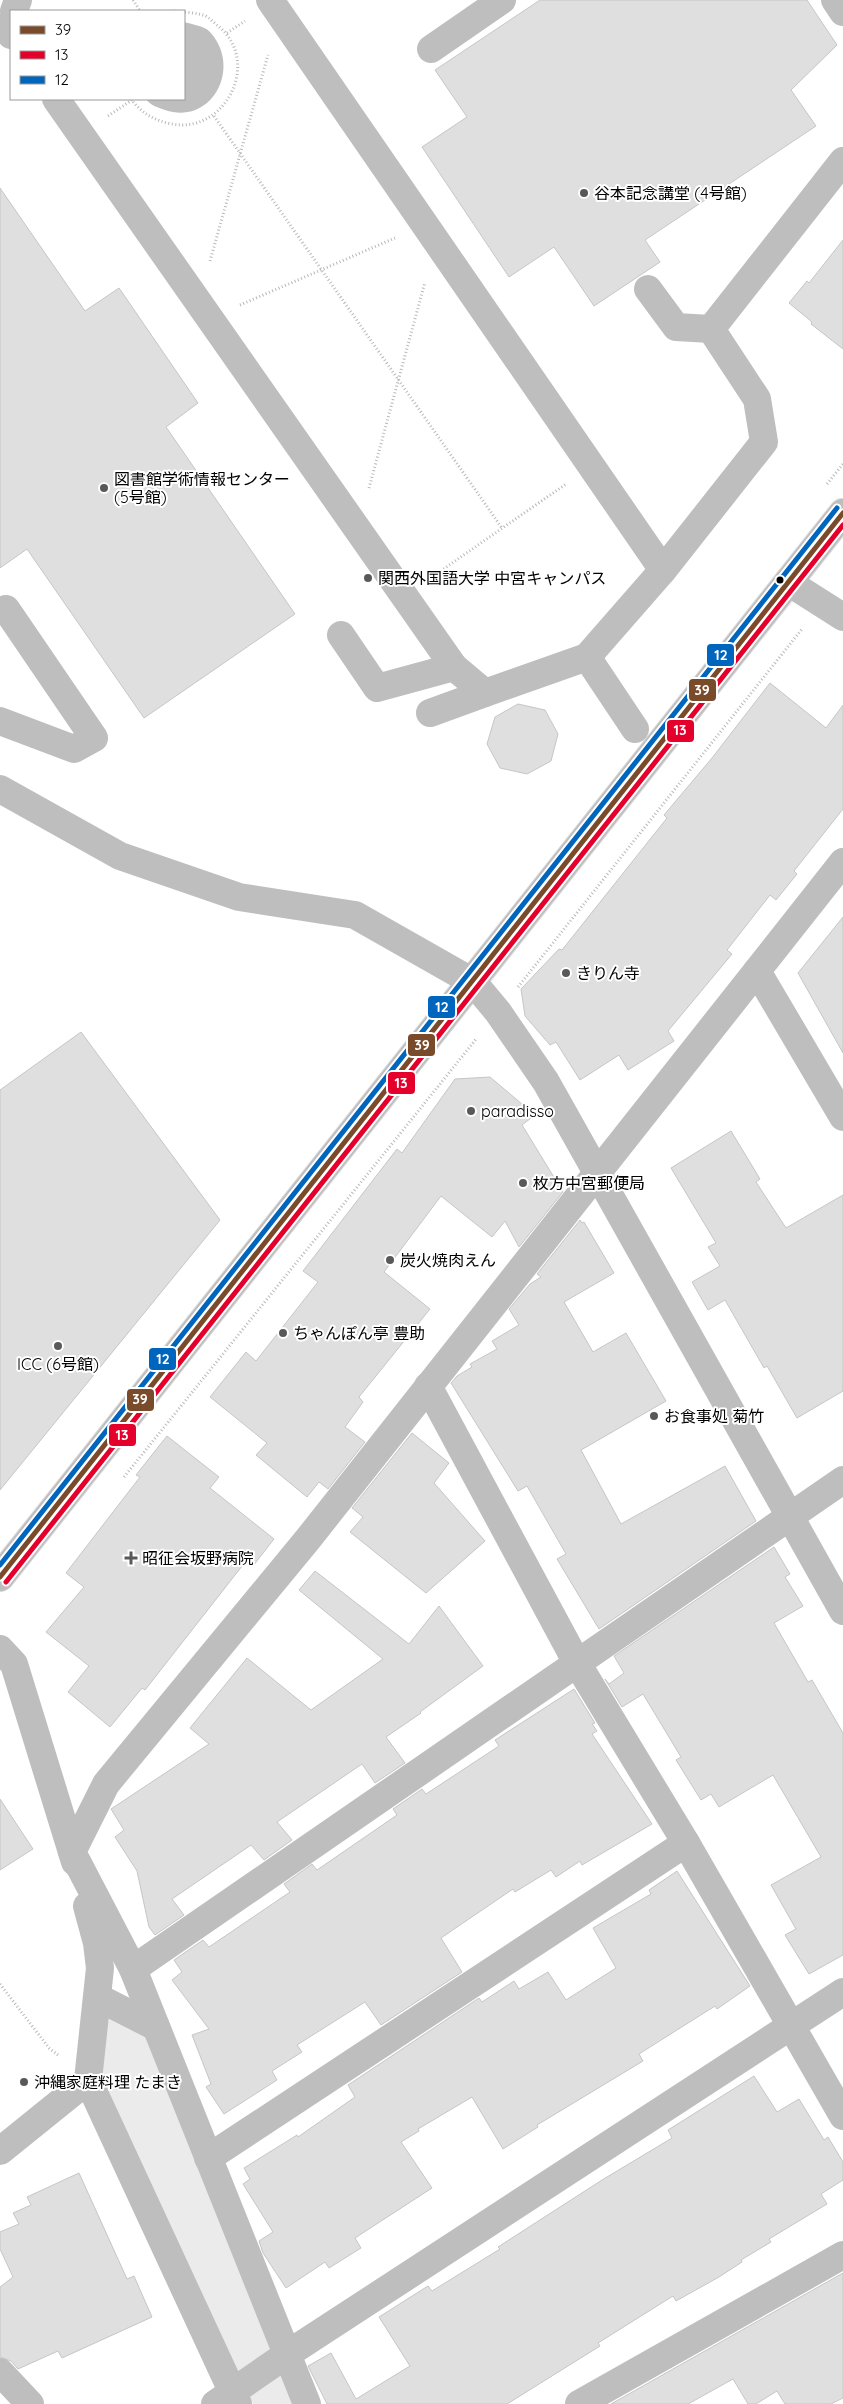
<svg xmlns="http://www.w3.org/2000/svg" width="843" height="2404" font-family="Quicksand,'Noto Sans JP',sans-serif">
	<rect width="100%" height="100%" fill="#fff"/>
	<g fill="#ebebeb">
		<polygon points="109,2015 148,2033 274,2352 234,2375 100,2075"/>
		<polygon points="280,2372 294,2404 253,2404 249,2395"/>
	</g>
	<path fill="#bebebe" d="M184 22C191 24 204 26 209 31 243 66 213 126 165 110 157 107 151 106 146 99H184Z"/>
	<g fill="#dfdfdf" stroke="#c6c6c6">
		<polygon points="540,0 807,0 837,45 791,90 816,126 645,240 660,262 594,306 554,247 509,277 422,147 467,117 435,70"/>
		<polygon points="0,188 85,311 119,288 198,403 166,427 295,614 144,718 27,549 0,568"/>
		<polygon points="843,240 843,349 811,324 812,322 789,303 807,281 809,283"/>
		<polygon points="770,683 826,728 843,705 843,809 794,871 797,874 776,900 770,895 727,950 732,954 668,1031 674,1041 628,1070 619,1055 580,1080 556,1042 550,1045 525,1016 521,989 559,949 562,950 667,818 664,815 712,758"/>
		<polygon points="518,704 545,710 558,734 551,761 527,774 500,768 487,744 495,717"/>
		<polygon points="843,917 843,1053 798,973"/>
		<polygon points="81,1032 220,1220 0,1490 0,1090"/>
		<polygon points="490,1077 535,1115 522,1125 563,1192 519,1247 505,1221 492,1237 441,1196 384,1272 430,1309 359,1397 363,1402 345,1427 365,1442 328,1489 319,1482 307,1497 256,1455 267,1443 210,1397 246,1352 256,1361 318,1282 303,1271 397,1149 402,1153 455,1079"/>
		<polygon points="731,1131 760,1179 756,1182 786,1228 843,1195 843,1391 797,1418 767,1366 764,1368 725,1300 708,1310 692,1282 720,1266 708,1247 716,1243 671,1168"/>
		<polygon points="580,1220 582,1223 584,1222 614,1273 564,1302 593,1352 626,1333 666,1401 581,1450 621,1524 725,1466 756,1521 599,1629 557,1559 566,1554 527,1486 518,1491 451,1383 457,1376 472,1367 470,1364 497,1349 492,1341 519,1325 509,1309 530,1284 541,1277 537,1274"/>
		<polygon points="412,1433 449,1463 434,1483 485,1541 426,1593 350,1532 363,1517 352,1508"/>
		<polygon points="167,1436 219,1477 210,1488 274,1539 253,1566 246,1561 145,1690 142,1688 110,1727 68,1692 89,1666 46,1632 84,1587 66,1573 140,1477 136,1475"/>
		<polygon points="774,1547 790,1574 785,1577 803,1606 774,1623 808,1682 812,1680 843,1733 843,1955 809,1974 785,1935 796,1929 771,1885 821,1857 773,1775 719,1807 711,1794 701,1800 676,1760 681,1757 643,1694 622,1707 605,1679 609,1684 624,1673 614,1656"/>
		<polygon points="315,1571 409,1644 439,1606 483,1666 420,1712 421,1713 386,1737 405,1763 375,1783 362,1764 277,1822 292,1840 264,1860 251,1845 172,1899 184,1915 155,1935 149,1927 137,1871 115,1837 124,1830 111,1809 209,1744 190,1728 247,1658 311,1710 383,1659 299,1590"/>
		<polygon points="574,1689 595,1723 592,1724 597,1731 592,1734 652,1824 582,1865 580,1861 556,1877 551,1870 515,1892 513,1889 441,1938 462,1972 381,2025 365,2002 297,2045 302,2052 272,2071 277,2080 224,2114 206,2087 211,2084 192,2035 209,2029 172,1980 182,1972 174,1960 203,1940 209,1947 290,1892 284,1884 312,1864 317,1870 397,1815 393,1809 422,1789 426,1794 499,1746 495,1740"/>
		<polygon points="0,1799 33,1849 0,1870"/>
		<polygon points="677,1871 750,1986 717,2009 715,2006 639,2054 643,2061 537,2125 538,2127 503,2149 472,2097 418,2129 419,2131 401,2142 432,2188 355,2238 361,2248 329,2268 325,2262 286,2288 263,2253 259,2241 273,2232 243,2184 250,2179 244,2168 297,2135 298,2137 355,2097 348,2085 479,1998 482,2002 514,1981 519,1989 548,1972 566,2000 616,1968 593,1928 651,1894 649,1890"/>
		<polygon points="754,2076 777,2112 799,2099 824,2140 828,2137 843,2162 843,2180 821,2194 827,2204 769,2239 771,2242 741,2260 742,2262 719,2277 676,2301 673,2296 598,2343 600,2346 507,2404 327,2404 308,2366 331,2353 356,2399 410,2366 379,2317 428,2286 432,2291 500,2249 498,2247 602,2180 672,2138 668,2130"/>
		<polygon points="79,2173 127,2279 134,2276 152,2317 62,2358 58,2351 18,2369 11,2361 0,2357 0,2287 13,2277 0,2249 0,2232 19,2224 13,2213 31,2205 27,2197"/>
		<polygon points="843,2273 843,2398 831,2404 785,2404 777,2391 756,2404 748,2404 733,2379 688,2404 611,2404"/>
	</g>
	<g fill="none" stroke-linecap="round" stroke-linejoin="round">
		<defs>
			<polyline id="major" points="0,1577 843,513"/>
		</defs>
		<use href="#major" stroke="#dbdbdb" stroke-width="30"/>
		<g stroke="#b9b9b9" stroke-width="3" stroke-dasharray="1 2.5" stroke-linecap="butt">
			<polyline points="133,0 140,11"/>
			<polyline points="174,11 178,11"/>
			<polyline points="227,33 245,21"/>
			<path d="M131 99C141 113 155 121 172 124 226 134 262 61 218 26 213 22 208 16 203 15 197 13 190 13 184 12"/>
			<polyline points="108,116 132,100"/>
			<polyline points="214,116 502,528"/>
			<polyline points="210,261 268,55"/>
			<polyline points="240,305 395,238"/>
			<polyline points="827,484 843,464"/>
			<polyline points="369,488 425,282"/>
			<polyline points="432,577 566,484"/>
			<polyline points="518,987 802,629"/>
			<polyline points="124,1477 477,1038"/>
			<polyline points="0,1984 49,2048 58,2055"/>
		</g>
		<g stroke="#bebebe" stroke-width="28">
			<polyline points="835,0 843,12"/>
			<polyline points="14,11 18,0"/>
			<polyline points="11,23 9,32 11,35"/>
			<polyline points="431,49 502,0"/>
			<polyline points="56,99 454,667 485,693 587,657 663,570 270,0"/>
			<polyline points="648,289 676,327 711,329"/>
			<polyline points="663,570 764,442 757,399 711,329 843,161"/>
			<polyline points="788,582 843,617"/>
			<polyline points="341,635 377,688 454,667"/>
			<polyline points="587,657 635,729"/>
			<polyline points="430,713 485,693"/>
			<polyline points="0,721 74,749 94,738 6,609"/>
			<polyline points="0,789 120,856 239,897 355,915 473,982 498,1012 546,1082 843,1611"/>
			<polyline points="757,971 843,1117"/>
			<polyline points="428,1386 577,1663 686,1843 843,2116"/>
			<polyline points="0,1649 14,1664 75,1862"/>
			<polyline points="87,1906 97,1943 100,1968 88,2080 238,2404"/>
			<polyline points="133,1969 843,1480"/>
			<polyline points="97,1997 156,2027"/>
			<polyline points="0,2151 88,2080"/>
			<polyline points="208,2158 686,1843"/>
			<polyline points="0,2372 30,2404"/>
			<polyline points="215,2404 286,2355 843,1992"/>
			<polyline points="307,2404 133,1969 72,1852 106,1784 308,1539 843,862"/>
			<polyline points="579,2404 843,2255"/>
		</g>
		<use href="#major" stroke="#bebebe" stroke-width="28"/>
		<defs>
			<polyline id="bus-1" points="0,1577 843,513"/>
			<polyline id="bus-2" points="6,1582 843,525"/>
			<polyline id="bus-3" points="0,1565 837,508"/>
		</defs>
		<use href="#bus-1" stroke="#fff" stroke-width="9"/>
		<use href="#bus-2" stroke="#fff" stroke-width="9"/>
		<use href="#bus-3" stroke="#fff" stroke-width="9"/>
		<use href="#bus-1" stroke="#7a4b2a" stroke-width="5"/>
		<use href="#bus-2" stroke="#e4002b" stroke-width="5"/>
		<use href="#bus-3" stroke="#0065bd" stroke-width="5"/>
	</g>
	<g fill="#595959" stroke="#fff" stroke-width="2">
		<circle cx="584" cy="193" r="5"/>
		<circle cx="104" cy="488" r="5"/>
		<circle cx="368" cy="578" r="5"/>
		<circle cx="566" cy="973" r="5"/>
		<circle cx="471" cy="1111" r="5"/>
		<circle cx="523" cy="1183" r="5"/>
		<circle cx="390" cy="1260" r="5"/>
		<circle cx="283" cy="1333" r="5"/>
		<circle cx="58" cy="1346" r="5"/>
		<circle cx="654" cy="1416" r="5"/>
		<path d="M128.5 1550.5h5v5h5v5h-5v5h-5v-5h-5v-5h5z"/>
		<circle cx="24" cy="2082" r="5"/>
	</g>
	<circle fill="#000" stroke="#fff" stroke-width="2" cx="780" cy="580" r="4.5"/>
	<g text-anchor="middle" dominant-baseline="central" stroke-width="4" stroke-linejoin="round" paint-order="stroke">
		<g font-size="16" fill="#000" stroke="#fff" text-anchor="start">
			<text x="594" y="193">谷本記念講堂 (4号館)</text>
			<text x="114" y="479">図書館学術情報センター<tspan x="114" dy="18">(5号館)</tspan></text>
			<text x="378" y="578">関西外国語大学 中宮キャンパス</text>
			<text x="576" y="973">きりん寺</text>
			<text x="481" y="1111">paradisso</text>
			<text x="533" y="1183">枚方中宮郵便局</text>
			<text x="400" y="1260">炭火焼肉えん</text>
			<text x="293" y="1333">ちゃんぽん亭 豊助</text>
			<text x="58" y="1364" text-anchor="middle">ICC (6号館)</text>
			<text x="664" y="1416">お食事処 菊竹</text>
			<text x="142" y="1558">昭征会坂野病院</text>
			<text x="34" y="2082">沖縄家庭料理 たまき</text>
		</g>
	</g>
	<g stroke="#fff" stroke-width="2">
		<rect x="706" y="643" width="29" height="24" rx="5" fill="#0065bd"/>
		<rect x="688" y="678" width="29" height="24" rx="5" fill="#7a4b2a"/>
		<rect x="666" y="719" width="29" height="24" rx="5" fill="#e4002b"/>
		<rect x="427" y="995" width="29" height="24" rx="5" fill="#0065bd"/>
		<rect x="407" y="1033" width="29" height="24" rx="5" fill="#7a4b2a"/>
		<rect x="387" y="1071" width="29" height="24" rx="5" fill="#e4002b"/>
		<rect x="148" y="1347" width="29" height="24" rx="5" fill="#0065bd"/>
		<rect x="126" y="1388" width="29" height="24" rx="5" fill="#7a4b2a"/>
		<rect x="108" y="1423" width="29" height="24" rx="5" fill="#e4002b"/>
	</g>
	<g font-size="14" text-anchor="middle" font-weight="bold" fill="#fff">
		<text x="721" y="660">12</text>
		<text x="702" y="695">39</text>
		<text x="680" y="735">13</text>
		<text x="442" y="1012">12</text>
		<text x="422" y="1050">39</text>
		<text x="401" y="1088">13</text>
		<text x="163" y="1364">12</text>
		<text x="140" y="1404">39</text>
		<text x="122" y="1440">13</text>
	</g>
	<rect x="10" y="10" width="175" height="90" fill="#ffffff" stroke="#999999"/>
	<rect x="20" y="26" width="25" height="8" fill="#7a4b2a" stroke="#999999"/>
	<text x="55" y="35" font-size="15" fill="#000000">39</text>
	<rect x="20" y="51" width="25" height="8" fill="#e4002b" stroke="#999999"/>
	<text x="55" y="60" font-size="15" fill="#000000">13</text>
	<rect x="20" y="76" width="25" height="8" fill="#0065bd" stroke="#999999"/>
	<text x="55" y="85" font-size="15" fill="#000000">12</text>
</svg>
